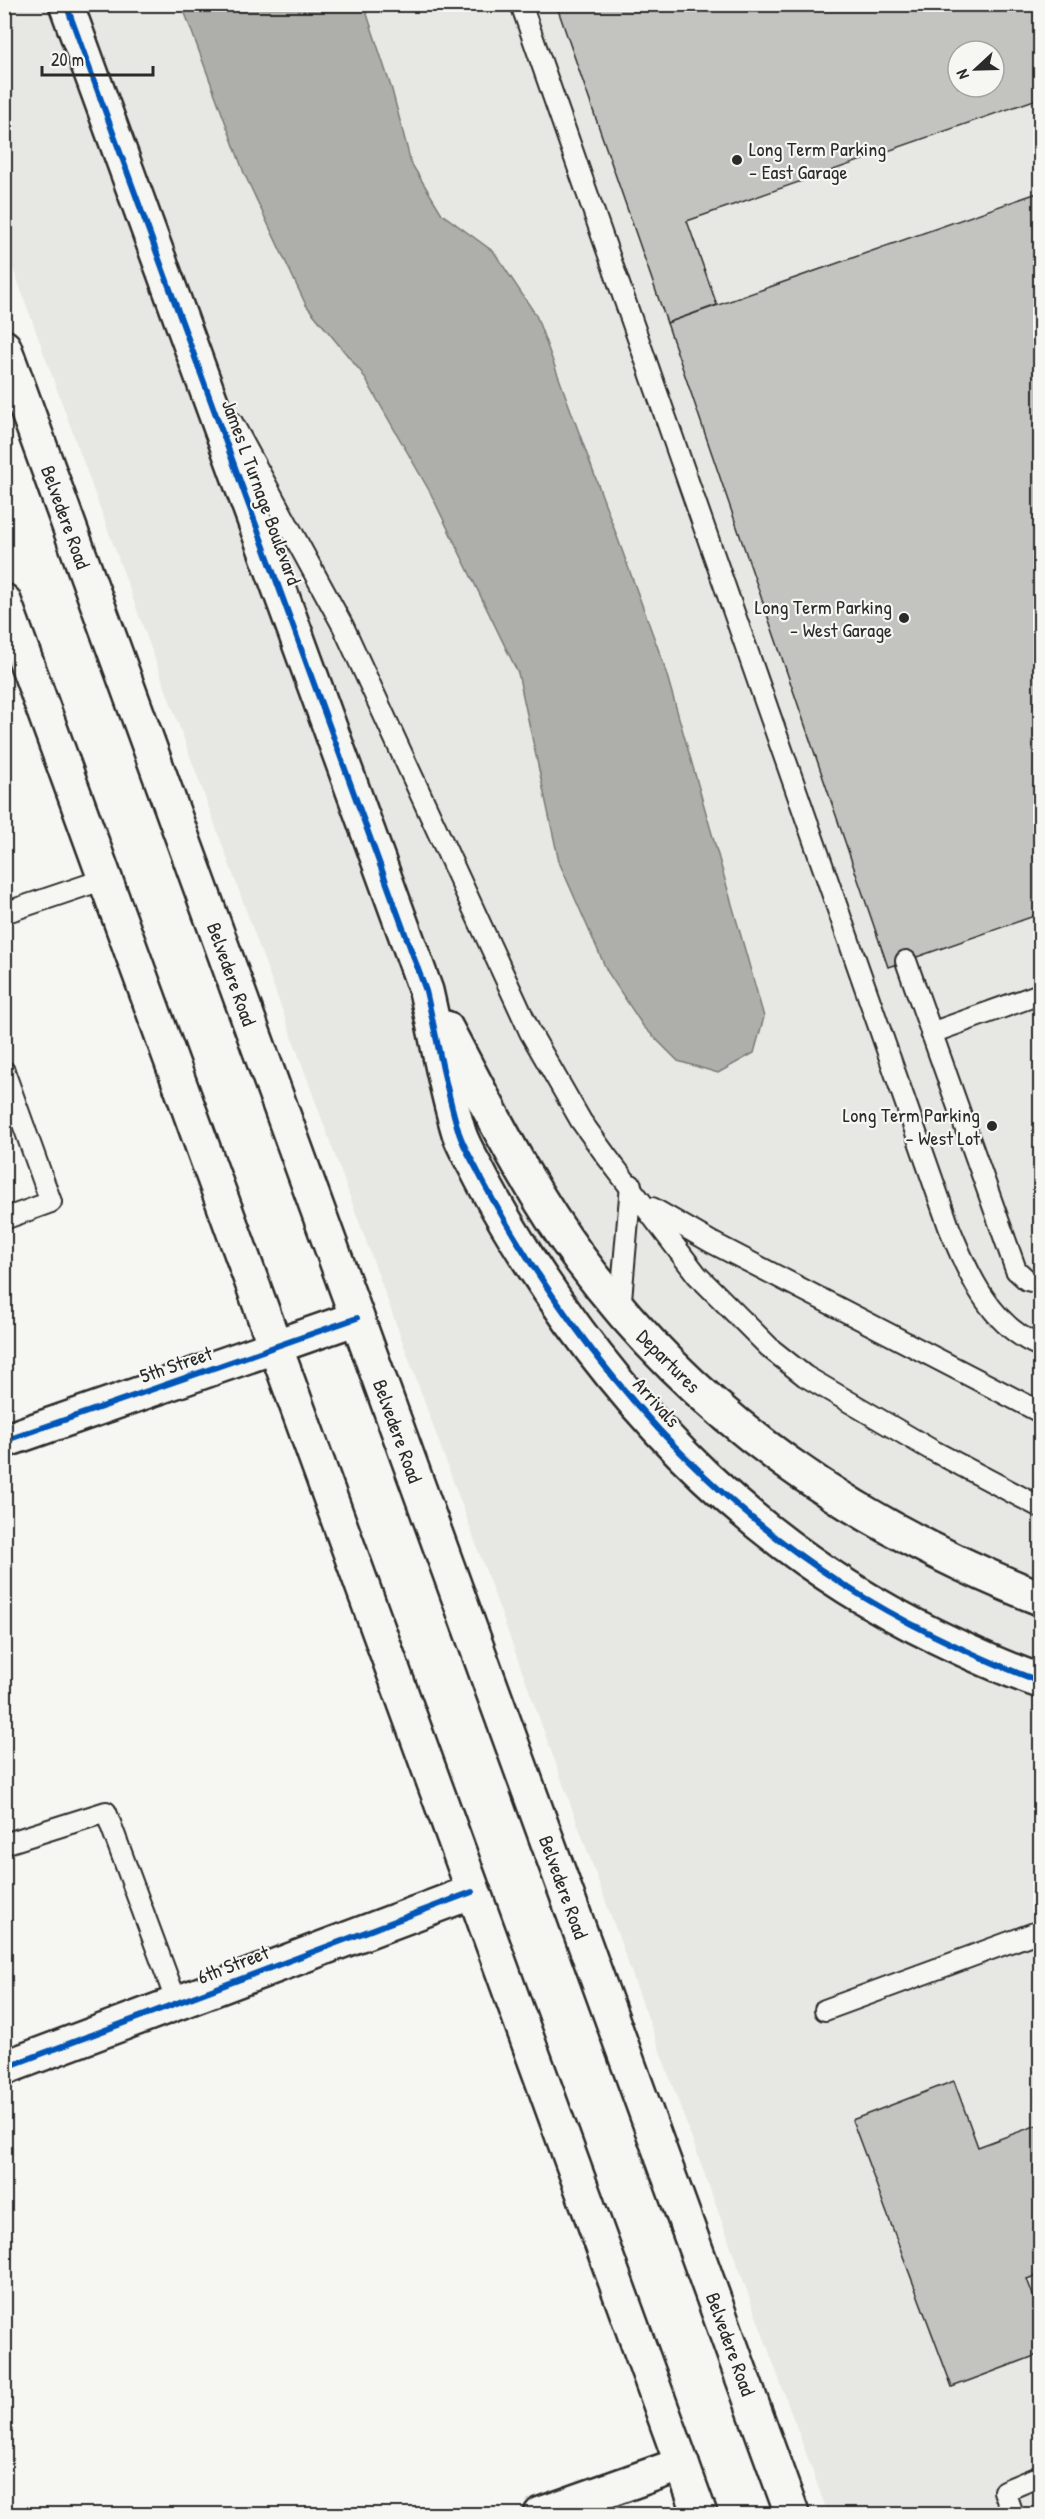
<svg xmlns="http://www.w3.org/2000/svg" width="1045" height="2519" font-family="'Patrick Hand',sans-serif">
	<rect width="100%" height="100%" fill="#f6f6f2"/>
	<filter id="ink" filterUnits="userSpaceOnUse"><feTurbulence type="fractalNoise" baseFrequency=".0167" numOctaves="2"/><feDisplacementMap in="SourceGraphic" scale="12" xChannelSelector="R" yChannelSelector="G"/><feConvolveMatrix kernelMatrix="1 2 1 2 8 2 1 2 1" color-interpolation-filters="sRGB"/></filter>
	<g filter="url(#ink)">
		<path fill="#e7e7e3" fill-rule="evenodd" d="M5 5H1040V2514H828L5 246ZM958 51H994V87H958Z"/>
		<polygon fill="#aeaeab" stroke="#7a7a78" stroke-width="1.5" points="182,5 364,5 392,90 411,163 442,214 494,252 536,315 664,665 764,1017 754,1053 718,1073 678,1061 643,1026 607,971 559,862 518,673 430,492 362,373 306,305 244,173"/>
		<g fill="#c3c3c0" stroke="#2b2b2b" stroke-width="1.5" fill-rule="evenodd">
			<path d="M556 4H1040V98L687 221 717 305 667 323ZM958 51H994V87H958Z"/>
			<polygon points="1040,192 1040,914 888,967 667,323"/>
			<polygon points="954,2081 978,2147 1040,2124 1040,2274 1027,2279 1040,2314 1040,2354 952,2387 852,2120"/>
		</g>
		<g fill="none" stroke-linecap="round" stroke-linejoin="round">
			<defs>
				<g id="service">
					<path d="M521 4 949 1227C968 1273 990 1326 1040 1346"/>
					<polyline points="232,422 343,626 530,1032 581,1121 607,1157 697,1275 771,1349 805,1376 930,1449 1040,1507"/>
					<polyline points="4,913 105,879"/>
					<polyline points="906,961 1016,1270 1027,1280 1040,1283"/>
					<polyline points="931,1033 1040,994"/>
					<polyline points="4,1071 51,1202 4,1219"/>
					<polyline points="652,1208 711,1242 1040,1412"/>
					<polyline points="620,1311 631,1185"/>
					<polyline points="4,1844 106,1812 177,2003"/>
					<polyline points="825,2010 1040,1931"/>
					<polyline points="1012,2514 1004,2491 1040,2476"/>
				</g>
				<g id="minor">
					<polyline points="4,1441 357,1318"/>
					<polyline points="4,2068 472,1892"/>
					<polyline points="541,2514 682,2464"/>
				</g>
				<g id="tertiary">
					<path d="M66 4 426 991C437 1038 445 1087 459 1133 463 1145 470 1157 476 1168 492 1200 510 1230 529 1260 632 1421 761 1551 933 1635 968 1652 1004 1669 1040 1681"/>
					<path d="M446 1028C488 1106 527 1188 580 1259 699 1420 856 1525 1040 1598"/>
				</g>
				<g id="primary">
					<polyline points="4,347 792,2514"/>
					<polyline points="4,601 700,2514"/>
				</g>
			</defs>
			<use href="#service" stroke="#2b2b2b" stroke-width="24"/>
			<use href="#minor" stroke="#2b2b2b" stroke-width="38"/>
			<use href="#tertiary" stroke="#2b2b2b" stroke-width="38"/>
			<use href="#primary" stroke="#2b2b2b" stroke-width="38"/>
			<use href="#service" stroke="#f6f6f2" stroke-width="20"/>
			<use href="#minor" stroke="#f6f6f2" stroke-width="33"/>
			<use href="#tertiary" stroke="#f6f6f2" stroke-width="33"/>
			<use href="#primary" stroke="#f6f6f2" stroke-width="33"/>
			<defs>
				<g id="cycleway">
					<path d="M66 4 426 991C437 1038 445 1087 459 1133 463 1145 470 1157 476 1168 492 1200 510 1230 529 1260 632 1421 761 1551 933 1635 968 1652 1004 1669 1040 1681"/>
					<polyline points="4,1441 357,1318"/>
					<polyline points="4,2068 472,1892"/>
				</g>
			</defs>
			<use href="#cycleway" stroke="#f6f6f2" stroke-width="10"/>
			<use href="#cycleway" stroke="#0057b8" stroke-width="6"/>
		</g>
	</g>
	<g fill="#2b2b2b" stroke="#f6f6f2" stroke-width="2">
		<circle cx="737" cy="160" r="6"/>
		<circle cx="904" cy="618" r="6"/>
		<circle cx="992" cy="1126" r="6"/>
	</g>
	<g text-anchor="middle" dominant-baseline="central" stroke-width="4.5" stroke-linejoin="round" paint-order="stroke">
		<g font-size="20" fill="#2b2b2b" stroke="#f6f6f2" text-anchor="end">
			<text x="749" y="148" text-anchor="start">Long Term Parking<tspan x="749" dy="23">- East Garage</tspan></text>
			<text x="892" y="606">Long Term Parking<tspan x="892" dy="23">- West Garage</tspan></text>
			<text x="980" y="1114">Long Term Parking<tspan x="980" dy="23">- West Lot</tspan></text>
		</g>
		<g font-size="20" fill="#2b2b2b" stroke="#f6f6f2">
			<text transform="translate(262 492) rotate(70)">James L Turnage Boulevard</text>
			<text transform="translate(66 517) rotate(70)">Belvedere Road</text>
			<text transform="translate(232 974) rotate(70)">Belvedere Road</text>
			<text transform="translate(669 1361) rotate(45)">Departures</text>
			<text transform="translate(176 1364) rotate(-19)">5th Street</text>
			<text transform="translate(657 1402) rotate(48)">Arrivals</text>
			<text transform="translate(398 1431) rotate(70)">Belvedere Road</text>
			<text transform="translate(564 1887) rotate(70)">Belvedere Road</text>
			<text transform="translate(233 1964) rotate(-21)">6th Street</text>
			<text transform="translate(731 2344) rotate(70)">Belvedere Road</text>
		</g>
	</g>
	<rect width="1045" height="2519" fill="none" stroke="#f6f6f2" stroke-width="24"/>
	<rect x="12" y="12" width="1021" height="2495" fill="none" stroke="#2b2b2b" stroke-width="2" filter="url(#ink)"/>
	<g transform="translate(976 69) rotate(248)"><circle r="28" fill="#f6f6f2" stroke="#a5a5a2" stroke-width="1.5"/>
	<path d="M0-4.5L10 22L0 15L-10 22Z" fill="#2b2b2b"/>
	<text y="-9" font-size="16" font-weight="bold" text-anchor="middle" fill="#2b2b2b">N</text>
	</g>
	<path d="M42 66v9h111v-9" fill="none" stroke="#2b2b2b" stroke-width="3"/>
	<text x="51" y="66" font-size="18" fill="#2b2b2b" stroke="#f6f6f2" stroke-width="4.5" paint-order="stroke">20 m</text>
</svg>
